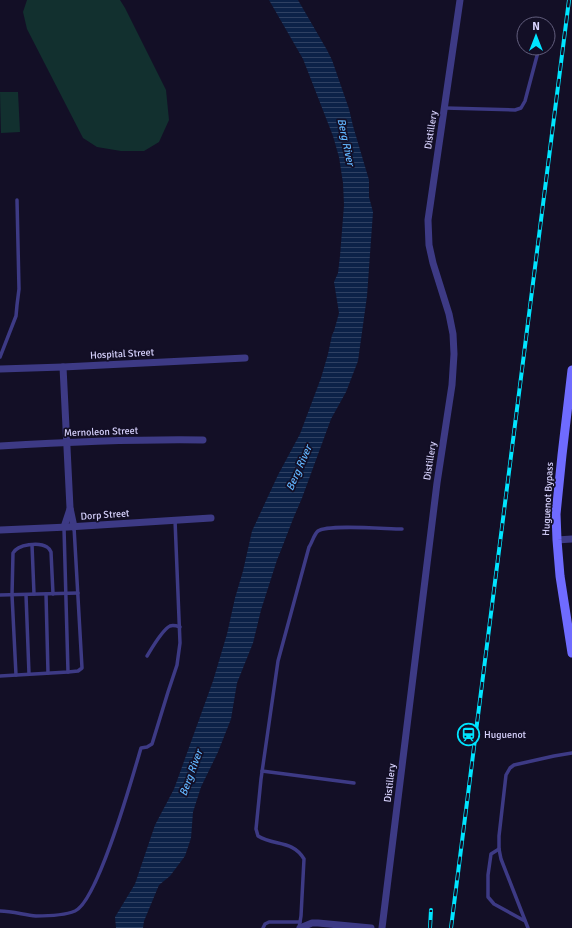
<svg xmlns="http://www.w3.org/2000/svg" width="572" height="928" font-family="Signika,sans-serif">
	<defs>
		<pattern id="water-rules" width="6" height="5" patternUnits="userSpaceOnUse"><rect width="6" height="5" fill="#0c2248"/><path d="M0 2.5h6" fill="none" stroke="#2f4163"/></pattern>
	</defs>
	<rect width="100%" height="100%" fill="#130f26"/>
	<g fill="#12302f">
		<polygon points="27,0 120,0 125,8 166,90 169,120 159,142 144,151 121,151 97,147 83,138 27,29 23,12"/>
		<polygon points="0,92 18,92 20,132 1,133"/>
	</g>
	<polygon fill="url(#water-rules)" points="269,0 298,0 327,50 332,60 349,109 353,126 369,180 369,197 373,212 367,296 358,361 346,392 331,419 302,498 293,519 283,545 277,560 261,610 253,643 237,683 231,719 218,752 201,787 193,812 191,838 185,856 170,876 159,885 144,921 143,928 116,928 115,917 135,884 155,825 174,789 213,681 227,634 235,598 243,571 252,531 278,475 300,434 321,378 328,354 332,335 334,331 339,313 334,282 338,273 340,256 344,205 343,183 339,157 333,136 303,59"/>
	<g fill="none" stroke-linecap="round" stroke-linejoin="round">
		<g stroke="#3d3a85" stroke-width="3.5">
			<polyline points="445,108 515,110 521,108 525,101 538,52"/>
			<polyline points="0,357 16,316 17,305 19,289 17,200"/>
			<polyline points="64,528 68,672"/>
			<polyline points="32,545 34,594"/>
			<polyline points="46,594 48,673"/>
			<polyline points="0,595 78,593"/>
			<polyline points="26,595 29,674"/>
			<path d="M147 656C152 648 162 630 170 626 173 625 177 626 180 627"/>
			<path d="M16 675 12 595 13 553C18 544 39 542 47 547 49 548 50 550 51 552L53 594"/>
			<polyline points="0,676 68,672 78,671 82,668 74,527"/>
			<polyline points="262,771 354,783"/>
			<polyline points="499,849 491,854 488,875 488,897 494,904 525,921"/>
			<path d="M0 911C13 911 24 915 36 916 47 916 65 915 75 911 98 901 133 775 141 748L147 747 152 744 168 692 177 665 180 643 175 520"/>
			<polyline points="263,928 265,924 269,922 300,922"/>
			<path d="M299 928 301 916 304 859C293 840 274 846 258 836L256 829 261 779 278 661 309 547C312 543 314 534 318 531 328 524 387 529 402 529"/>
			<polyline points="528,928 501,859 499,849 499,836 506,775 510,768 514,765 554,756 572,753"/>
		</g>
		<g stroke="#3d3a85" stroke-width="7">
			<polyline points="63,367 70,508 74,527"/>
			<polyline points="0,369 63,367 245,358"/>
			<path d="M0 446C68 442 135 439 203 440"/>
			<polyline points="64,527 70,509"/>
			<polyline points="0,530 68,527 211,518"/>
			<polyline points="557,540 572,539"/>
			<polyline points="300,928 312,923 318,923 371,928"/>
			<polyline points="382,928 437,483 452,385 454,354 453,334 449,314 433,263 429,245 428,220 460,0"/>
		</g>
		<polyline stroke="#6f6bff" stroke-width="9" points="572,370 562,455 556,514 557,540 560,576 572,653"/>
		<defs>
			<g id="rail">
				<polyline points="430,928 431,910"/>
				<polyline points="451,928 569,0"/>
			</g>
		</defs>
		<use href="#rail" stroke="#00e5ff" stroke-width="4"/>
		<use href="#rail" stroke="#130f26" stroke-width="2.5" stroke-dasharray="8" stroke-linecap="butt"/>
	</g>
	<defs>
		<symbol id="station-ring" viewBox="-11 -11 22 22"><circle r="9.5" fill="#130f26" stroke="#00e5ff" stroke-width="1.5"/><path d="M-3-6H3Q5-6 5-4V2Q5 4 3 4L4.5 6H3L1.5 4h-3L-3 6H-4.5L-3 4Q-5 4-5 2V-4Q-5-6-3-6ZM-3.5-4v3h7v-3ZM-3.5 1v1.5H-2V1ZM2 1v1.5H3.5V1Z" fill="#00e5ff"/></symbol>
	</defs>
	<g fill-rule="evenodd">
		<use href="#station-ring" x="456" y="722" width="25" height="25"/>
	</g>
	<g text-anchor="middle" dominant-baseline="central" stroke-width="3.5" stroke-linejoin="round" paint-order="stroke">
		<g font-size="10" fill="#d9d4ff" stroke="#130f26">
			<text transform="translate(431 130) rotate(-81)">Distillery</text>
			<text transform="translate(122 354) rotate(-3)">Hospital Street</text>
			<text transform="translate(101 432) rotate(-2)">Mernoleon Street</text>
			<text transform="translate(430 461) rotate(-81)">Distillery</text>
			<text transform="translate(548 499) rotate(-87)">Huguenot Bypass</text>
			<text transform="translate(105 515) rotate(-4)">Dorp Street</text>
			<text transform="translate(390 783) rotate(-83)">Distillery</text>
		</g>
		<g font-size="10" fill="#d9d4ff" stroke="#130f26" text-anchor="start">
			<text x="484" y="735">Huguenot</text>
		</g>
		<g font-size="11" font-style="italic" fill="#62b6ff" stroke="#130f26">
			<text transform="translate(346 142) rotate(78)">Berg River</text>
			<text transform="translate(299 468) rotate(-66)">Berg River</text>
			<text transform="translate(191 773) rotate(-70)">Berg River</text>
		</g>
	</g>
	<g transform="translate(536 36)"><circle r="19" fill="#130f26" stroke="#625e7d"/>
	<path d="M0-3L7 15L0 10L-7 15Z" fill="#00e5ff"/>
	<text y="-6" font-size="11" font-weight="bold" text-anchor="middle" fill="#d9d4ff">N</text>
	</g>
</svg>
